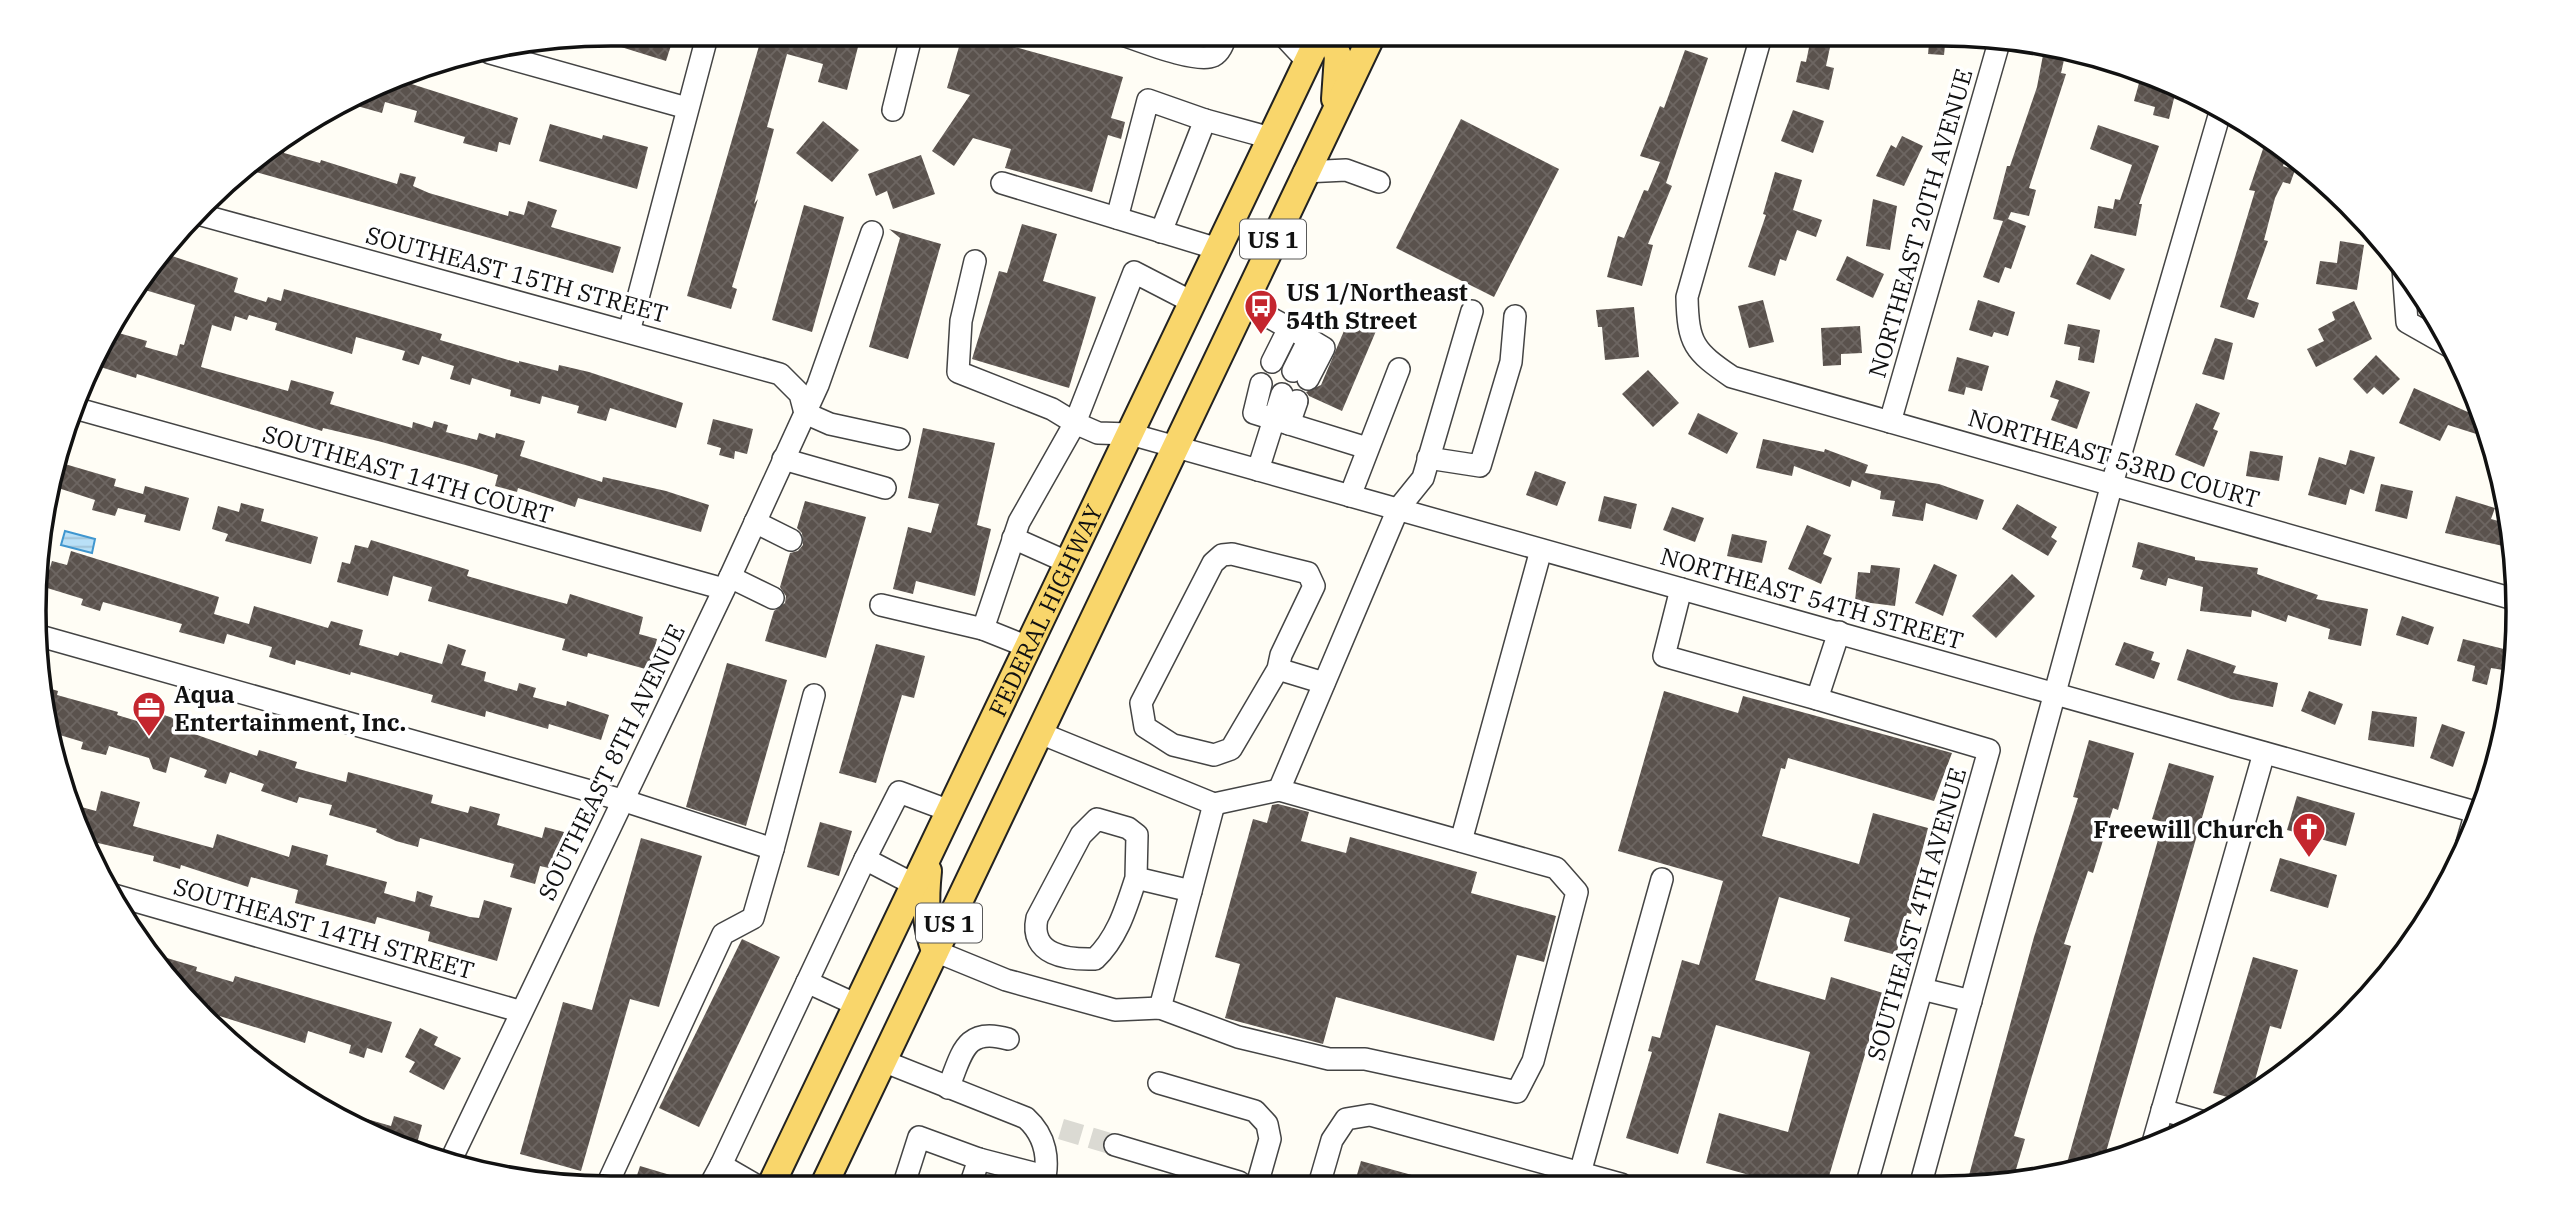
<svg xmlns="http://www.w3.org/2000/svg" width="2551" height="1221" font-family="'IBM Plex Serif',serif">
	<defs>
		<pattern id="water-rules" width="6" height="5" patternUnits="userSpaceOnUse" patternTransform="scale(1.75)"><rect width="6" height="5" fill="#b9e0f7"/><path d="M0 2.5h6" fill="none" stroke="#9ebfd3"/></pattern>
		<pattern id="building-cross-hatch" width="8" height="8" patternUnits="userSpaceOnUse" patternTransform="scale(1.75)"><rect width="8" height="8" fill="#5a524d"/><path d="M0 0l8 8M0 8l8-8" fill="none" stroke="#6d6662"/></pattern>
	</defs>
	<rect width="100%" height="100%" fill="#fffdf5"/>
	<polygon fill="url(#water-rules)" stroke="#3f96cf" stroke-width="2" points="65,531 95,539 92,553 61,545"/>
	<g fill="url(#building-cross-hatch)">
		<polygon points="611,33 675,33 666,61 589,37"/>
		<polygon points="730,33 823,33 859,43 847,90 818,82 823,64 787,54 767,127 774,129 754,204 758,199 732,287 737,289 731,309 687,296 759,46 730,38"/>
		<polygon points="963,33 1008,33 1004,44 1123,77 1111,118 1125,122 1121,139 1108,135 1092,192 1005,168 1011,149 973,138 954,166 932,151 970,95 947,88"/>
		<polygon points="1812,33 1833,33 1826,66 1834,68 1829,90 1796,82 1801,61 1806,62"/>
		<polygon points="1930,33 1946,34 1944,55 1928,54"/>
		<polygon points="1685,50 1708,58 1666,183 1672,186 1648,244 1653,245 1642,286 1607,277 1618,236 1624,238 1644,190 1648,191 1660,162 1640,156 1660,106 1664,108"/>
		<polygon points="2043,55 2064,60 2061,73 2066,74 2029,188 2036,190 2029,216 2011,212 2008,219 2026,226 2011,269 2005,267 1999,283 1983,277 2003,221 1993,219 2007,166 2010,166 2037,87"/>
		<polygon points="2141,76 2177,86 2169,119 2153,115 2155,107 2134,101"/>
		<polygon points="396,79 518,118 510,145 499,142 497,152 463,143 465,137 414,122 417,111 385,102 382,113 350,104"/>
		<polygon points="1793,110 1824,121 1813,153 1781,141"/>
		<polygon points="1461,119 1559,169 1494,297 1396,248"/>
		<polygon points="823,121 859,150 832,182 796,153"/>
		<polygon points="550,124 602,139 603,135 648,147 637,189 539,161"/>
		<polygon points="2098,125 2159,146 2139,204 2142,204 2136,236 2094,228 2098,206 2113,209 2115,199 2120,200 2132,165 2090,149"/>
		<polygon points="1902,136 1923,146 1904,186 1876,176 1891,145 1896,148"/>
		<polygon points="288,137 284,153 320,163 321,160 397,184 400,173 416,177 413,186 429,193 508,216 509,211 524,215 528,201 557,210 551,227 621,247 613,273 249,170 252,159 259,153"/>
		<polygon points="2264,146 2287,153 2283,166 2295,170 2290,184 2283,182 2275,198 2264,240 2268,241 2247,299 2259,303 2254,318 2220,307 2255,191 2249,190"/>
		<polygon points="921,155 935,194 893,209 887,191 876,196 868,174"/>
		<polygon points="1775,172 1802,180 1793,210 1822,220 1816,237 1797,230 1786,261 1780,259 1775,276 1748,267 1766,215 1763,214"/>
		<polygon points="1873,199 1897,206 1890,250 1866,246"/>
		<polygon points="804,205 844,217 812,332 772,320"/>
		<polygon points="1022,224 1057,234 1043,281 1096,297 1069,388 972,359 999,271 1007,273"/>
		<polygon points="889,229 941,244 908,359 869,347 900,238"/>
		<polygon points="2340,241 2364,245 2357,290 2316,284 2320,261 2337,263"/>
		<polygon points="160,252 238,278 234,292 266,302 268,297 281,301 284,289 442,334 440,340 519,363 519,361 558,371 559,365 589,372 683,403 676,428 610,408 606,421 577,413 579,406 542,396 540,404 510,396 511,390 472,378 470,385 450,379 454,366 422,356 419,365 402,360 405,351 356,337 352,354 275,330 277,323 249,315 247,320 235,316 231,331 212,325 201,367 288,391 291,380 334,392 330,404 412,428 413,422 432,428 434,421 448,425 446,432 477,440 479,433 495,438 496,433 525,441 520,456 602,482 603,477 666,491 709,505 701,532 578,498 575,507 518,488 517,492 495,486 498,475 469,466 378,441 323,428 322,431 137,374 136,378 94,365 108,330 147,341 145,347 177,356 180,344 184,345 195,305 135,287"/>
		<polygon points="2091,254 2125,269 2110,300 2076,284"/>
		<polygon points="1847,256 1884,274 1873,298 1836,280"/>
		<polygon points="1763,300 1774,342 1749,348 1738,306"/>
		<polygon points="1978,300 2015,312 2008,336 1994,332 1992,337 1969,330"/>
		<polygon points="2354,301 2372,339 2316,367 2307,349 2324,341 2318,329 2335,320 2332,312"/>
		<polygon points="1634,307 1639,357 1605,360 1602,327 1598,327 1596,310"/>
		<polygon points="1349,319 1376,331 1342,411 1309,396 1306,392 1321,385"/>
		<polygon points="2068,324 2100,330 2094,363 2078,360 2080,347 2064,344"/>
		<polygon points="1860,326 1862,353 1841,354 1841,365 1823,366 1821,328"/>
		<polygon points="2215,338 2233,343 2224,380 2202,374"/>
		<polygon points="2376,355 2400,379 2383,395 2374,387 2367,394 2353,379"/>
		<polygon points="1957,357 1989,366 1982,391 1966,387 1964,395 1948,391"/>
		<polygon points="1648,370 1679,403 1653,427 1622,394"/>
		<polygon points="2056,380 2090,392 2077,429 2051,420 2059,400 2050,397"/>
		<polygon points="2414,388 2470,413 2476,395 2489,438 2448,425 2440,441 2399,423"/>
		<polygon points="2196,403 2220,413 2213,429 2218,431 2204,467 2175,455"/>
		<polygon points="1698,413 1738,433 1727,454 1688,434"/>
		<polygon points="713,419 753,429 747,454 735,451 734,459 719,455 721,448 707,444"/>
		<polygon points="923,428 995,443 977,525 991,529 975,596 916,581 913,594 893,589 908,527 931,533 939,504 908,498"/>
		<polygon points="1763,439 1824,452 1825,449 1868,465 1865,473 1939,484 1984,500 1977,520 1926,503 1923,521 1892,516 1895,501 1880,499 1881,491 1852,480 1850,487 1794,466 1792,476 1756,468"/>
		<polygon points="2350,450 2375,457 2364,494 2350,489 2346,505 2308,495 2319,457 2346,465"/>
		<polygon points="2250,451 2283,456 2279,481 2246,476"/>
		<polygon points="58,462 116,479 114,486 143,494 145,486 189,498 180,531 144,522 146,515 118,508 115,516 92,510 95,500 49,485"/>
		<polygon points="1535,471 1566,482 1557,506 1526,495"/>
		<polygon points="2381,484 2413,491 2407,519 2375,511"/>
		<polygon points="1604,496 1637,504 1631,529 1598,521"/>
		<polygon points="2456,496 2495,508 2491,519 2509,524 2512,548 2445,533"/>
		<polygon points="805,501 866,517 826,658 765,641 774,611 785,603 786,596 780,587 790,553 798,551 803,545 802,533 797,528"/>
		<polygon points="241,503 264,509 261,521 318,537 311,564 225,541 228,534 212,529 218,506 239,512"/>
		<polygon points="2017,504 2057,527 2051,537 2057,541 2048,556 2002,529"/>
		<polygon points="1672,507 1704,518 1695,542 1663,530"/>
		<polygon points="1807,525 1831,535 1823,554 1832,558 1821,584 1788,569"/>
		<polygon points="1732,534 1767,541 1762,563 1727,556"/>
		<polygon points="371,540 469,570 467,576 530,594 567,604 570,594 643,617 639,634 657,639 649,670 588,653 587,657 562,650 565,639 428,601 432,587 393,576 388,596 337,582 342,562 350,564 355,545 368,548"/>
		<polygon points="2138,542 2195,557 2195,560 2258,568 2257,574 2318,595 2316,599 2368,609 2361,646 2328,639 2330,629 2288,615 2286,622 2252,610 2251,617 2200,611 2203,587 2168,578 2166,586 2140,579 2143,570 2132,567"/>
		<polygon points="71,551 219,597 214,614 249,624 254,606 328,628 331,621 363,630 359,645 398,656 400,652 442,664 448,644 466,650 461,665 486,672 484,681 517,691 519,683 536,688 533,697 566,706 567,701 609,715 601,740 549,724 548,729 486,711 485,717 431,702 433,695 351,672 350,675 296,660 295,665 269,657 272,647 227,634 224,644 179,632 182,624 103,602 100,611 81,605 83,599 44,587 52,561 67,565"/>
		<polygon points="1934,564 1957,575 1943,616 1915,603"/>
		<polygon points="1871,565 1900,568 1895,606 1855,601 1858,572 1870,573"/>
		<polygon points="2012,574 2035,596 1996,638 1972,616"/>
		<polygon points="2402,616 2434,627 2428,645 2396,635"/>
		<polygon points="2463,639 2508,650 2503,670 2491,668 2487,685 2472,681 2475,666 2457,661"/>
		<polygon points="2124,642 2154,652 2151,660 2160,663 2154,679 2115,665"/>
		<polygon points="876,644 925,656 914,698 902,695 876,783 839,773"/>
		<polygon points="2187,649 2236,666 2233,673 2278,683 2273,707 2231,699 2177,680"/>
		<polygon points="727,663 787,680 746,826 686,807"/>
		<polygon points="38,685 58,691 57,695 118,712 117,715 157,727 161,714 173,718 186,731 257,756 259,750 297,762 295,768 346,782 348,772 433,795 431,803 468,813 470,806 500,814 497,825 542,838 545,827 564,832 553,869 540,866 535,884 510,877 514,864 420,838 418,847 396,841 376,832 377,829 329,815 332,805 299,797 297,803 261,791 264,784 230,772 226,784 204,777 207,770 170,757 166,773 153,769 149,758 109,746 106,755 81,749 83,742 53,733"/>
		<polygon points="1664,691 1738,713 1743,696 1952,753 1934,801 1788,758 1785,769 1781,768 1762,836 1859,864 1873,813 1928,828 1910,898 1915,899 1911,914 1907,913 1896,955 1844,941 1850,918 1779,897 1755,980 1825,1000 1831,977 1883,993 1827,1183 1782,1184 1706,1163 1719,1113 1788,1132 1810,1052 1716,1025 1678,1154 1626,1138 1652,1052 1648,1051 1652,1036 1660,1038 1682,960 1699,965 1723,881 1618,851"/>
		<polygon points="2309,691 2343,704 2335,725 2301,711"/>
		<polygon points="2372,711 2417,717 2414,747 2368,740"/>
		<polygon points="2442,724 2465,732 2453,767 2430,758"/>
		<polygon points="2089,740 2134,753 2118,810 2113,808 2093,873 2088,871 2064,944 2071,946 2014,1136 2025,1139 2012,1183 1983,1183 1968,1179 2034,937 2078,798 2073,797"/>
		<polygon points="2169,763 2214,776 2104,1159 2065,1170 2163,822 2152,819"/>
		<polygon points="101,791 140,802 133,826 213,848 217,834 289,857 292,845 328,855 326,865 387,882 384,893 415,902 417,891 433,896 430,906 470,917 479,918 484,900 512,908 497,961 428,941 430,932 377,917 375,924 295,903 298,890 251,877 248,887 181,865 180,869 153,861 154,856 85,840 74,805 96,811"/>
		<polygon points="2297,796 2355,813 2346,846 2287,830"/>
		<polygon points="1278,804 1309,812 1301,841 1346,853 1350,837 1477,872 1471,893 1556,916 1544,962 1517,955 1494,1041 1336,997 1323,1044 1225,1018 1240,964 1215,957 1253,819 1267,823 1272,805"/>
		<polygon points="820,822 852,831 839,876 807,867"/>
		<polygon points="641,838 702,856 659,1007 630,999 581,1171 520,1154 563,1002 592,1010"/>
		<polygon points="2280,858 2337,875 2328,908 2270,891"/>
		<polygon points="742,939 780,957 699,1127 659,1108"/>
		<polygon points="157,955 197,967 196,971 233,982 235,976 392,1022 382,1053 367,1048 364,1058 349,1053 351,1045 308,1031 305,1043 207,1012 209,1005 188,999"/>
		<polygon points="2253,957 2298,970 2281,1029 2270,1026 2252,1091 2238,1100 2213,1093"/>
		<polygon points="420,1028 438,1037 434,1045 461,1058 444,1090 409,1072 415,1062 405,1057"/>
		<polygon points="346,1113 391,1126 394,1116 422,1125 415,1151 389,1144 343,1119"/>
		<polygon points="1361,1161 1430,1180 1429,1185 1354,1185"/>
		<polygon points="640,1166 697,1183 696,1187 633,1188"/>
	</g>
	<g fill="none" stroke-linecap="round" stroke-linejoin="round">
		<polyline stroke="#dbdad3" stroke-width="21" stroke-dasharray="21 10" stroke-linecap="butt" points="1061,1129 1115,1145"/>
		<defs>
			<g id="minor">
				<path d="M1117 33C1136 39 1196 64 1213 56 1221 52 1224 41 1227 33"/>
				<polyline points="1281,33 1308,62"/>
				<path d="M1762 33 1687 297C1688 344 1694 351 1732 377L2517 600"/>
				<polyline points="490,53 687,108"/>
				<polyline points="893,110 912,33"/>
				<polyline points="1304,172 1346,170 1379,182"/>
				<polyline points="1002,183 1218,249"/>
				<polyline points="194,213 780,374 800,394 805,413 830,424 899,439"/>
				<polyline points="1117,218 1148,100 1205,120"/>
				<polyline points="1161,232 1205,120 1271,138"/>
				<polyline points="975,261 961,321 958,372 1052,409 1075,423 1134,272 1192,302"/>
				<polyline points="2403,268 2407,322 2451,347"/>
				<polyline points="1243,303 1309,339 1293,371"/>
				<polyline points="629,332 708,33"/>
				<polyline points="1272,362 1289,328"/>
				<polyline points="1308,379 1324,348 1309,339"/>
				<polyline points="1261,384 1254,413 1367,448"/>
				<polyline points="78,409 724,589"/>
				<polyline points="1890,422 2000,39"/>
				<polyline points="1289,424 1297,401"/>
				<polyline points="1428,458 1480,466 1511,362 1515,316"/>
				<polyline points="783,459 885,488"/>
				<polyline points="1258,470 1282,394"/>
				<polyline points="1350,496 1399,369"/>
				<polyline points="755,522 791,540"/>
				<polyline points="1013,538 1069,563"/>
				<polyline points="730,577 773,598"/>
				<polyline points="1681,589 1664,656 1817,699 1839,632"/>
				<polyline points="881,605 983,629"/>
				<polyline points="40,636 622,800 773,849 753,918 723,934 606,1187"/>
				<polyline points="1028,647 983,629 1019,522 1075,423 1098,433 1130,434 2479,813"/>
				<polyline points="1278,669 1231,749 1214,755 1173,745 1145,727 1141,703 1213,563 1222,555 1232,554 1308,573 1314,586 1281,655 1278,669 1324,683"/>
				<polyline points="1817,699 1989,750 1867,1183"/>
				<polyline points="1279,790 1398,509 1423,478 1472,311"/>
				<polyline points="1461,841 1541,550"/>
				<polyline points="2467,843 2476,812"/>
				<polyline points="773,849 814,695"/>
				<polyline points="865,859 899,792 950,811"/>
				<path d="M1136 878C1126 908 1118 937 1095 959 1067 960 1029 955 1037 918L1081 835 1097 819 1128 828 1137 835 1136 878 1191 891"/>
				<polyline points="114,895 519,1011"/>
				<polyline points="935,951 1006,980 1115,1010 1160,1008 1238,1037 1329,1059 1365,1059 1517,1092 1533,1061 1577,892 1556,868 1279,790 1214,804 1040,733"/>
				<polyline points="807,982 857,1005"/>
				<polyline points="1922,989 1971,1001"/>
				<polyline points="1160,1008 1214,804"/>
				<path d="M883 1061 1026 1118C1046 1136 1050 1160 1043 1186"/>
				<polyline points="1159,1083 1255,1111 1267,1124 1270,1139 1257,1185"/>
				<path d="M948 1088C962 1055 964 1026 1008 1039"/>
				<polyline points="2162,1110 2201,1121"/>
				<polyline points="1115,1145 1239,1182 1243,1185"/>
				<polyline points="2152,1146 2264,753"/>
				<polyline points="450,1162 730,577 818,385 872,232"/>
				<polyline points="721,1165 865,859 915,885"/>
				<polyline points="1580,1173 1662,879"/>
				<polyline points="1921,1183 2112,484 2221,109"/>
				<polyline points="1319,1185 1332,1140 1346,1119 1370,1115 1621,1184"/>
				<polyline points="970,1186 979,1159"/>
				<polyline points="709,1187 721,1165 759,1187"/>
				<polyline points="903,1187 919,1137 979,1159 1045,1176"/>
			</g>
			<g id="major">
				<polyline points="1329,33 1338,56 1335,99"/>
				<path d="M928 871C925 900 925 924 935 951"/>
				<path id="s1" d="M770 1187 1321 33"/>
				<polyline points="823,1187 1373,33"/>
			</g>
		</defs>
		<use href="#minor" stroke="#444" stroke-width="24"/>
		<use href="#major" stroke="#222" stroke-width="30"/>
		<use href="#minor" stroke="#fff" stroke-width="21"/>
		<use href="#major" stroke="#f9d66b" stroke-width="26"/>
	</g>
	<defs>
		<symbol id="bus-pin" viewBox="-11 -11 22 30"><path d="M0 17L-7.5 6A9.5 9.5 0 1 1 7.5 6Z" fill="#c4262e" stroke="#fff"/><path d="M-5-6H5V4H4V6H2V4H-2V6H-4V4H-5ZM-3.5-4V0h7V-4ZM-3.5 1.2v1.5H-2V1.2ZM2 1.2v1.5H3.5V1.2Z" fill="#fff"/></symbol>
		<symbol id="office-pin" viewBox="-11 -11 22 30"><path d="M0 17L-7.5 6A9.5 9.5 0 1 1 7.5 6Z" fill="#c4262e" stroke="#fff"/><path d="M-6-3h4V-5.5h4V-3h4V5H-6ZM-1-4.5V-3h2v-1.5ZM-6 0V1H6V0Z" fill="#fff"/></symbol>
		<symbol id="church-pin" viewBox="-11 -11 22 30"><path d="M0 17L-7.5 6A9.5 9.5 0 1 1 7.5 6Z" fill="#c4262e" stroke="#fff"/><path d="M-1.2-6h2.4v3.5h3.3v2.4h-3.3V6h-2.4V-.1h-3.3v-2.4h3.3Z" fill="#fff"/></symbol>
	</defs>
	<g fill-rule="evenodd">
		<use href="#bus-pin" x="1242" y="287" width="38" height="52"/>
		<use href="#office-pin" x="130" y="689" width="38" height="52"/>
		<use href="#church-pin" x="2290" y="810" width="38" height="52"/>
	</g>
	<g text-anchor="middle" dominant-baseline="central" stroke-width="7" stroke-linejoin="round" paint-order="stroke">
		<g fill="#fff" stroke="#585858" stroke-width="2">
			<rect x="1240" y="219.5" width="66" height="39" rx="5"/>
			<rect x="916" y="903.5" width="66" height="39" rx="5"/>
		</g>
		<g font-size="23" font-weight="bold" fill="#111">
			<text x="1273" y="239">US 1</text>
			<text x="949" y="923">US 1</text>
		</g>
		<g font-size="24" fill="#111" stroke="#fff">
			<text transform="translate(1920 223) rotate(-74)">NORTHEAST 20TH AVENUE</text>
			<text transform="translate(517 274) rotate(15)">SOUTHEAST 15TH STREET</text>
			<text transform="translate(2114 458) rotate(16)">NORTHEAST 53RD COURT</text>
			<text transform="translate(408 474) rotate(16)">SOUTHEAST 14TH COURT</text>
			<text transform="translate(1812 598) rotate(16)">NORTHEAST 54TH STREET</text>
			<text stroke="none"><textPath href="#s1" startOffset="639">FEDERAL HIGHWAY</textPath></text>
			<text transform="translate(611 762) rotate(-64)">SOUTHEAST 8TH AVENUE</text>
			<text transform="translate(1916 914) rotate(-74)">SOUTHEAST 4TH AVENUE</text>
			<text transform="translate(324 928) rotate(16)">SOUTHEAST 14TH STREET</text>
		</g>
		<g font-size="24" font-weight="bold" fill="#111" stroke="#fff" text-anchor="start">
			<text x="1286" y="292">US 1/Northeast<tspan x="1286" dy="28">54th Street</tspan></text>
			<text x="174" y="694">Aqua<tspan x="174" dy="28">Entertainment, Inc.</tspan></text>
			<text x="2284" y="829" text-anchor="end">Freewill Church</text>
		</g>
	</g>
	<path d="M0 0H2551V1221H0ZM611 46H1941A565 565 0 0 1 2506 611V611A565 565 0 0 1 1941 1176H611A565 565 0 0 1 46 611V611A565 565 0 0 1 611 46Z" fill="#fff" fill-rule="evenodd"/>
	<path fill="none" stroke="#111" stroke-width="3.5" d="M611 46H1941A565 565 0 0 1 2506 611V611A565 565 0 0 1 1941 1176H611A565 565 0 0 1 46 611V611A565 565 0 0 1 611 46Z"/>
</svg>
